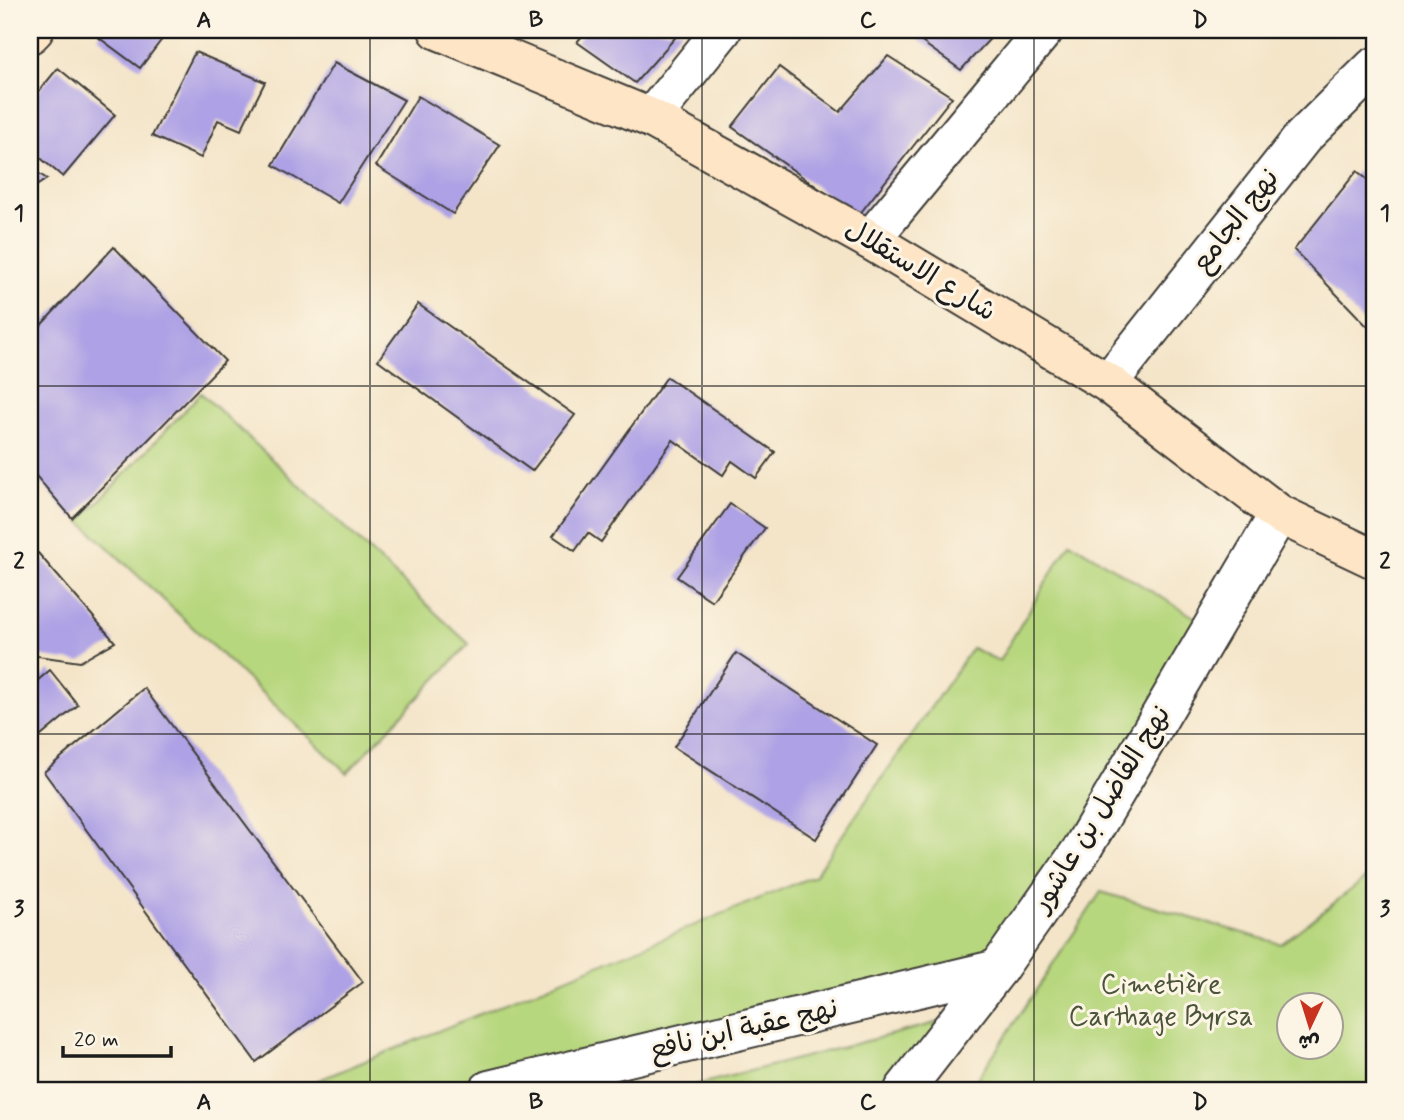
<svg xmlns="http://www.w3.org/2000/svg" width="1404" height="1120" font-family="Mynerve,'Playpen Sans Arabic',sans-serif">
	<rect width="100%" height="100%" fill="#fcf5e5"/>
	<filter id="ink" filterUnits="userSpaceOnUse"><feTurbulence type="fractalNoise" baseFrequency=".0143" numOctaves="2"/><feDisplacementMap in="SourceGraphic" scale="14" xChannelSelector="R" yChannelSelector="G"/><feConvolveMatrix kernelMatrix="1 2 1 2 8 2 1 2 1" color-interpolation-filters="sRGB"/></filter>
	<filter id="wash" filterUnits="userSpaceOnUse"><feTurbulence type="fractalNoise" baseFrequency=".00686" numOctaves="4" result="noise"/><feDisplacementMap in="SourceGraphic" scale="28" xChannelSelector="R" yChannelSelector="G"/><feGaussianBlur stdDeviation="1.57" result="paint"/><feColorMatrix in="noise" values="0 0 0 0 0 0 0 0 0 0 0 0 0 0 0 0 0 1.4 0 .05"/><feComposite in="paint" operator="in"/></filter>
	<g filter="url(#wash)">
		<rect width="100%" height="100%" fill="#f4e5c9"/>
		<g fill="#b7d77e" stroke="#6a7a4d" stroke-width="2" fill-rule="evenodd">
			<polygon points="201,393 469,644 347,773 80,521"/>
			<polygon points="1070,542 1214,629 988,977 540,1090 295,1090 814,876 972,648 999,661"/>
			<path d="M1374 872V1090H970L1101 892 1281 944ZM1288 1004H1330V1046H1288Z"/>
			<polygon points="963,1016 910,1090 677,1090"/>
		</g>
		<g id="blocks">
			<g fill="#aea1e5">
				<polygon points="103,30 169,30 140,68 98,37"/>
				<polygon points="587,30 682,30 635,83 577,42"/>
				<polygon points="905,30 998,30 961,70"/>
				<polygon points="195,52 265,82 241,130 218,120 201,158 152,136"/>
				<polygon points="888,56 952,97 858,216 732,127 779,67 840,112"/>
				<polygon points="334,63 404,100 338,203 273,165"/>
				<polygon points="58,68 115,115 63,177 30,149 30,102"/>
				<polygon points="418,96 500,145 453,214 376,166"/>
				<polygon points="30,168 47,179 30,190"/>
				<polygon points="1357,171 1374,185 1374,318 1367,326 1294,250"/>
				<polygon points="114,247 225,361 72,518 30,469 30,337"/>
				<polygon points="418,304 575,415 532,471 378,360"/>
				<polygon points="667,377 775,452 756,478 732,461 723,475 673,440 601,542 588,533 575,551 553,536"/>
				<polygon points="730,504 765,528 712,601 677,577"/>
				<polygon points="38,553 115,642 80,662 30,655 30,559"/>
				<polygon points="736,653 877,745 816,839 674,747"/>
				<polygon points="50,670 78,705 30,745 30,687"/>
				<polygon points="144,688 363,982 256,1062 44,772"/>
			</g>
		</g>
	</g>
	<g filter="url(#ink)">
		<use href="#blocks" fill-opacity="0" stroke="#3c3a36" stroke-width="2"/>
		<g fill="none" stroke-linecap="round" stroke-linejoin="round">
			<defs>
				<g id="street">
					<polyline points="651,118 722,30"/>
					<polyline points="870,240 1044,30"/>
					<polyline points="1108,383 1303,137 1374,67"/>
					<polyline points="489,1090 998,969"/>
					<polyline points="904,1090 998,969 1082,849 1279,514"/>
				</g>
				<g id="secondary">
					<polyline points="438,30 651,118 870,240 1108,383 1279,514 1374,559"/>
					<polyline points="30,34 34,30"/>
				</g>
			</defs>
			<use href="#street" stroke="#3c3a36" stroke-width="42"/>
			<use href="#secondary" stroke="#3c3a36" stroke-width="42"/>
			<use href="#street" stroke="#fff" stroke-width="38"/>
			<use href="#secondary" stroke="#fee5c5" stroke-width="38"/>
		</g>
	</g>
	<path fill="none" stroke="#1c1c1c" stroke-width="2" stroke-opacity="0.55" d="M370 30V1090M702 30V1090M1034 30V1090M30 386H1374M30 734H1374"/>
	<g text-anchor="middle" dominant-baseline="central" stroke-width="6" stroke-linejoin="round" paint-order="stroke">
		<g font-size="28" fill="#1c1c1c" stroke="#fcf5e5">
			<text transform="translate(1236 221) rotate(-52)">نهج الجامع</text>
			<text transform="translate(920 271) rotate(31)">شارع الاستقلال</text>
			<text transform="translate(1102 809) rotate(-58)">نهج الفاضل بن عاشور</text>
			<text transform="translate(744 1030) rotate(-13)">نهج عقبة ابن نافع</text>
		</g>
		<g font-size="28" fill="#4a5439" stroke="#fcf5e5">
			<text x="1161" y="985">Cimetière<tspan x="1161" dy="32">Carthage Byrsa</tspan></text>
		</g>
	</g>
	<rect width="1404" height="1120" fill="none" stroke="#fcf5e5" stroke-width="77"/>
	<g transform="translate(1310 1026) rotate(184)"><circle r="33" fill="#fcf5e5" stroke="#a29e95" stroke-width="2"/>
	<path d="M0-5L12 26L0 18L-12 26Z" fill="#c8321e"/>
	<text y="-10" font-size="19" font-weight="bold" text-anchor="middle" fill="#1c1c1c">ش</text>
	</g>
	<path d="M63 1046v10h108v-10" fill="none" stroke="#1c1c1c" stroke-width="3.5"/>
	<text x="74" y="1046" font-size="21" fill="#1c1c1c" stroke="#fcf5e5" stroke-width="5" paint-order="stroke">20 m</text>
	<rect x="38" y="38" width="1328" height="1044" fill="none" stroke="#1c1c1c" stroke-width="2.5"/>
	<g font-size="23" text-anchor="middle" font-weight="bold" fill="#1c1c1c">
		<text x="204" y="27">A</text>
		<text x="536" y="27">B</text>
		<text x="868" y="27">C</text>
		<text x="1200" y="27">D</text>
		<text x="19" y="220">1</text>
		<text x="1385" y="220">1</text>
		<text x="19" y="568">2</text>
		<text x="1385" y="568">2</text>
		<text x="19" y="916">3</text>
		<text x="1385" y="916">3</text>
		<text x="204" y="1109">A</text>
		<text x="536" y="1109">B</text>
		<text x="868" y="1109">C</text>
		<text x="1200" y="1109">D</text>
	</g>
</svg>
